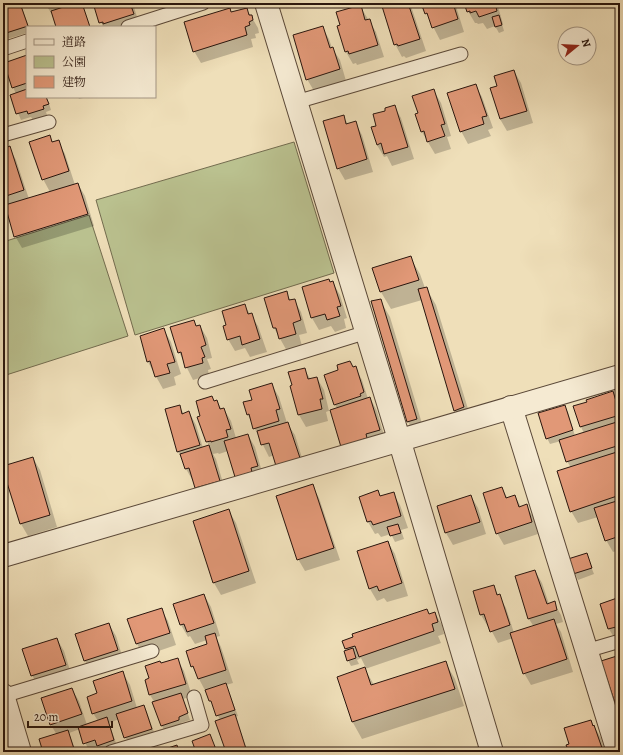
<svg xmlns="http://www.w3.org/2000/svg" width="623" height="755" font-family="Alegreya,'Noto Serif JP',serif">
	<rect width="100%" height="100%" fill="#efdfb9"/>
	<filter id="stains"><feTurbulence type="fractalNoise" baseFrequency=".005" numOctaves="4"/><feColorMatrix values="0 0 0 0 .2 0 0 0 0 .09 0 0 0 0 .02 0 0 0 .5 -.17"/></filter>
	<radialGradient id="worn" r=".72"><stop offset=".6" stop-color="#630" stop-opacity="0"/><stop offset="1" stop-color="#630" stop-opacity=".3"/></radialGradient>
	<g fill="#bac18f" stroke="#726b4e">
		<polygon points="294,142 334,273 135,335 96,200"/>
		<polygon points="89,215 128,336 3,376 3,242"/>
	</g>
	<g fill="#0003">
		<polygon points="15,3 20,3 29,27 27,27 27,33 7,39 3,31 3,7"/>
		<polygon points="45,3 81,3 84,9 90,27 57,27 52,13 51,13"/>
		<polygon points="94,3 141,3 142,4 134,7 140,27 103,27"/>
		<polygon points="162,3 190,3 165,11"/>
		<polygon points="382,3 410,3 426,51 406,58 404,56 402,57 395,44"/>
		<polygon points="422,3 455,3 464,32 440,40 426,13"/>
		<polygon points="465,3 497,3 503,24 502,24 504,31 499,33 495,26 487,29 483,23 478,24 477,23 475,23 468,11"/>
		<polygon points="360,6 376,32 384,57 357,65 356,63 353,64 346,52 338,26 341,25"/>
		<polygon points="229,9 232,13 246,9 251,16 258,28 259,33 255,34 256,38 251,39 253,47 201,63 194,51"/>
		<polygon points="322,27 329,39 332,48 340,60 346,81 314,91 307,79"/>
		<polygon points="27,56 27,97 47,97 51,110 46,112 47,115 33,120 31,117 21,120 11,96 16,94 13,87"/>
		<polygon points="514,71 521,83 533,123 507,131 500,119 491,89 499,86"/>
		<polygon points="475,85 482,97 493,128 488,130 491,136 468,144 461,131"/>
		<polygon points="434,91 441,103 451,136 447,137 451,149 435,154 422,132 416,114 419,113"/>
		<polygon points="78,97 87,97 79,99"/>
		<polygon points="394,106 401,118 414,159 392,166 387,156 384,157 377,145 377,126 387,111"/>
		<polygon points="343,116 348,124 355,122 362,135 373,172 345,180 338,168"/>
		<polygon points="3,118 9,138 3,140"/>
		<polygon points="50,136 53,143 58,142 65,154 75,185 78,184 85,196 94,226 22,248 15,236 7,210 3,204 3,150 9,147 16,160 29,199 50,192 43,179"/>
		<polygon points="410,257 420,274 425,288 426,288 436,305 473,425 465,427 455,410 422,300 391,309 381,292 373,269"/>
		<polygon points="330,283 333,283 340,295 347,318 344,319 346,328 335,332 331,326 319,330 312,318"/>
		<polygon points="286,292 291,301 294,300 301,312 307,333 299,335 302,346 287,351 274,328"/>
		<polygon points="380,300 390,317 426,437 418,439 408,422 372,302"/>
		<polygon points="244,305 258,326 267,352 250,357 245,348 235,351 228,339 228,325"/>
		<polygon points="193,321 197,327 200,326 207,338 212,358 207,359 211,369 208,370 209,375 193,380 179,352"/>
		<polygon points="164,330 171,342 181,374 174,377 176,385 163,389 148,362 141,336"/>
		<polygon points="355,367 362,380 368,399 370,398 377,411 386,442 349,458 331,410 326,412 328,421 306,427 299,415 291,387 304,369 311,380 317,378 324,390 329,411 337,408 335,405 353,368"/>
		<polygon points="272,385 279,397 287,423 295,435 306,471 274,455 269,457 248,415 244,403 253,400"/>
		<polygon points="613,392 620,405 620,550 613,552 606,540 598,517 578,523 571,511 571,468 567,461 561,441 550,444 547,438 564,406 568,412 575,436 584,433 581,427 574,407 588,403"/>
		<polygon points="217,401 222,410 224,409 231,421 236,438 248,435 255,447 264,479 259,484 228,451 219,454 218,453 213,454 216,459 226,493 203,500 196,488 194,481 193,481 186,469 182,459 178,452 179,406 184,414 189,412 196,425 203,448 209,446 198,417 202,416 214,402"/>
		<polygon points="33,458 40,470 57,527 28,536 21,524 3,467"/>
		<polygon points="312,485 319,498 340,560 305,571 298,559"/>
		<polygon points="502,488 508,499 515,496 521,507 526,506 534,518 538,534 504,545 497,533"/>
		<polygon points="378,492 381,497 393,493 400,505 408,528 401,530 404,539 395,542 391,534 381,537 378,533 375,534 368,522 360,498"/>
		<polygon points="471,496 478,508 486,534 453,545 446,533"/>
		<polygon points="229,511 236,523 256,583 221,595 214,583"/>
		<polygon points="388,542 395,554 408,596 387,602 384,598 377,601 370,589 359,551"/>
		<polygon points="586,554 594,574 578,580 569,560"/>
		<polygon points="535,571 542,583 549,604 554,603 561,615 563,622 556,624 561,632 573,672 531,685 524,673 513,638 498,643 489,626 488,627 481,615 493,586 506,608 514,633 534,627 529,619 516,577"/>
		<polygon points="204,595 211,607 220,636 216,637 221,647 233,683 226,685 238,716 235,717 248,752 227,752 220,720 214,707 192,666 208,645 207,640 195,644 190,636 188,637 181,625 174,605"/>
		<polygon points="620,598 620,640 616,641 609,629 601,604"/>
		<polygon points="161,609 168,621 176,645 144,656 137,644"/>
		<polygon points="435,613 442,625 444,634 438,636 441,643 365,669 374,685 445,662 455,679 464,706 362,739 352,721 338,677 366,668 361,658 357,660 359,664 351,666 348,660 347,651 343,641"/>
		<polygon points="109,624 116,636 124,662 92,673 85,661"/>
		<polygon points="57,639 64,651 72,677 39,688 32,675"/>
		<polygon points="177,659 184,671 192,696 183,699 190,720 181,723 182,726 165,732 162,726 154,703 155,703 150,695 150,679"/>
		<polygon points="123,673 130,685 137,708 144,706 147,712 155,735 128,743 119,719 109,723 117,746 101,752 98,746 88,749 80,729 69,733 76,752 45,752 57,735 51,725 72,689 79,701 87,725 98,721 93,713 98,694"/>
		<polygon points="594,726 601,738 605,752 570,752"/>
	</g>
	<g fill="#e19877" stroke="#29150d">
		<polygon points="12,3 20,3 28,26 3,34 3,6"/>
		<polygon points="76,3 82,3 90,27 56,27 51,11"/>
		<polygon points="93,3 130,3 134,14 103,24 103,22 99,23"/>
		<polygon points="381,3 408,3 420,39 398,46 397,44 394,45"/>
		<polygon points="421,3 453,3 458,19 432,28 427,13 425,14"/>
		<polygon points="464,3 495,3 497,11 479,17 476,11 470,13 470,11 467,12"/>
		<polygon points="361,5 365,20 370,19 378,45 349,54 348,51 345,52 337,26 340,25 336,12"/>
		<polygon points="230,8 231,12 247,8 249,15 252,15 253,20 249,22 250,25 245,27 247,35 193,52 184,22"/>
		<polygon points="499,15 502,25 495,27 492,17"/>
		<polygon points="323,26 330,48 333,47 340,69 306,80 293,35"/>
		<polygon points="27,55 27,83 12,88 4,63"/>
		<polygon points="514,70 527,111 500,119 490,88 497,86 494,76"/>
		<polygon points="476,84 487,116 482,117 484,124 460,132 447,93"/>
		<polygon points="27,89 27,97 46,97 49,104 43,106 44,109 28,114 27,111 16,114 10,95"/>
		<polygon points="434,89 445,124 441,125 445,136 427,142 424,131 421,132 415,114 418,113 412,96"/>
		<polygon points="395,105 408,147 384,154 381,143 377,145 371,127 376,126 373,114 385,111 385,108"/>
		<polygon points="344,115 346,124 356,121 367,159 337,169 323,121"/>
		<polygon points="50,135 52,142 59,140 69,171 42,180 29,142"/>
		<polygon points="10,146 24,190 3,197 3,149"/>
		<polygon points="78,183 88,214 14,237 5,205"/>
		<polygon points="411,256 419,280 380,292 372,268"/>
		<polygon points="329,279 330,282 333,281 341,306 337,307 340,316 327,320 325,314 311,318 302,287"/>
		<polygon points="427,287 464,407 454,411 418,289"/>
		<polygon points="287,291 289,300 295,299 301,320 293,323 296,334 279,339 276,328 273,328 264,298"/>
		<polygon points="381,299 417,419 407,422 371,301"/>
		<polygon points="245,304 248,314 252,313 260,339 242,345 240,336 227,340 223,326 226,325 222,311"/>
		<polygon points="194,320 196,326 200,325 206,345 201,347 205,357 202,358 203,363 185,368 181,352 178,353 170,327"/>
		<polygon points="164,328 175,362 167,364 170,373 155,377 150,361 147,362 140,336"/>
		<polygon points="350,361 353,367 356,366 364,392 360,394 361,396 334,405 324,375 338,370 337,365"/>
		<polygon points="305,368 308,379 317,377 323,399 320,399 322,409 298,415 290,386 292,385 288,372"/>
		<polygon points="272,383 280,409 276,410 279,421 253,429 249,414 247,415 243,402 252,400 249,390"/>
		<polygon points="613,391 620,415 580,427 573,406 587,402 586,400"/>
		<polygon points="212,396 214,401 217,400 220,409 224,408 231,429 226,430 228,437 211,442 211,441 206,442 197,417 200,416 196,401"/>
		<polygon points="370,397 380,430 366,434 367,438 341,447 330,410"/>
		<polygon points="180,405 182,414 189,411 200,445 177,452 165,409"/>
		<polygon points="565,405 573,430 546,439 538,413"/>
		<polygon points="620,421 620,445 566,462 559,440"/>
		<polygon points="288,422 300,458 276,466 269,443 261,445 257,431"/>
		<polygon points="248,434 258,466 251,468 252,472 235,477 224,441"/>
		<polygon points="209,445 220,481 195,488 189,468 185,469 180,454"/>
		<polygon points="620,451 620,495 570,512 557,471"/>
		<polygon points="33,457 50,515 20,524 3,470 3,466"/>
		<polygon points="313,484 334,548 297,560 276,496"/>
		<polygon points="502,487 506,498 515,495 519,507 527,504 532,522 496,534 483,493"/>
		<polygon points="378,490 380,496 394,492 401,516 373,525 371,521 367,522 359,497"/>
		<polygon points="471,495 480,522 445,533 437,506"/>
		<polygon points="620,500 620,536 605,541 594,508"/>
		<polygon points="229,509 249,571 213,583 193,521"/>
		<polygon points="398,524 401,533 390,536 387,527"/>
		<polygon points="388,541 402,583 379,591 377,586 369,589 357,551"/>
		<polygon points="587,553 592,568 573,574 568,559"/>
		<polygon points="535,570 547,604 555,601 557,610 528,619 515,576"/>
		<polygon points="494,585 497,595 500,594 510,625 490,632 484,614 480,615 473,591"/>
		<polygon points="204,594 214,623 187,632 184,624 180,625 173,604"/>
		<polygon points="620,597 620,627 620,626 608,629 600,604"/>
		<polygon points="162,608 170,633 136,644 127,619"/>
		<polygon points="427,609 429,614 435,612 438,622 432,624 434,631 359,657 355,646 345,649 342,641 353,637 352,634"/>
		<polygon points="554,619 567,659 523,674 510,633"/>
		<polygon points="109,623 118,650 84,661 75,634"/>
		<polygon points="215,633 226,670 198,679 193,666 191,667 186,651 207,644 205,636"/>
		<polygon points="57,638 66,665 31,676 22,649"/>
		<polygon points="353,648 356,658 347,661 344,651"/>
		<polygon points="620,655 620,708 617,709 601,661"/>
		<polygon points="178,658 186,684 149,695 145,680 149,678 145,666 160,661 161,663"/>
		<polygon points="446,661 455,689 352,722 337,677 365,667 371,685"/>
		<polygon points="123,671 132,701 92,714 87,697 97,693 93,681"/>
		<polygon points="226,683 235,710 216,716 211,701 209,701 205,690"/>
		<polygon points="72,688 82,714 50,725 41,698"/>
		<polygon points="181,693 188,713 179,717 179,720 161,726 152,702"/>
		<polygon points="144,705 152,729 124,738 116,714"/>
		<polygon points="235,714 247,752 226,752 215,721"/>
		<polygon points="107,717 114,740 97,746 95,740 83,744 78,727"/>
		<polygon points="591,720 593,726 594,725 602,748 591,752 569,752 566,745 569,744 564,728"/>
		<polygon points="68,730 75,752 43,752 39,739"/>
		<polygon points="210,734 217,752 196,752 192,741"/>
		<polygon points="177,745 179,752 156,752"/>
	</g>
	<g fill="none" stroke-linecap="round" stroke-linejoin="round">
		<defs>
			<g id="lane">
				<polyline points="128,27 203,3"/>
				<polyline points="3,49 27,41"/>
				<polyline points="296,102 461,54"/>
				<polyline points="3,135 49,122"/>
				<polyline points="205,382 367,332"/>
				<polyline points="586,651 620,641"/>
				<polyline points="3,696 152,651"/>
				<polyline points="111,752 202,725 194,697"/>
			</g>
			<g id="street">
				<polyline points="266,3 399,439 492,752"/>
				<polyline points="511,407 618,752"/>
				<polyline points="3,556 620,376"/>
				<polyline points="3,695 20,752"/>
			</g>
		</defs>
		<use href="#lane" stroke="#5a4838" stroke-width="15"/>
		<use href="#street" stroke="#5a4838" stroke-width="24"/>
		<use href="#lane" stroke="#f5ead2" stroke-width="13"/>
		<use href="#street" stroke="#f5ead2" stroke-width="22"/>
	</g>
	<rect width="623" height="755" fill="none" stroke="#efdfb9" stroke-width="16"/>
	<rect x="4" y="4" width="615" height="747" fill="none" stroke="#29150d" stroke-width="2"/>
	<rect x="8" y="8" width="607" height="739" fill="none" stroke="#29150d"/>
	<rect x="26" y="26" width="130" height="72" fill="#f5ead2" stroke="#a39583"/>
	<rect x="34" y="39" width="20" height="6" fill="#f5ead2" stroke="#a39583"/>
	<text x="62" y="46" font-size="12" fill="#29150d">道路</text>
	<rect x="34" y="56" width="20" height="12" fill="#bac18f" stroke="#a39583"/>
	<text x="62" y="66" font-size="12" fill="#29150d">公園</text>
	<rect x="34" y="76" width="20" height="12" fill="#e19877" stroke="#a39583"/>
	<text x="62" y="86" font-size="12" fill="#29150d">建物</text>
	<g transform="translate(577 46) rotate(72)"><circle r="19" fill="#f5ead2" stroke="#a39583"/>
	<path d="M0-3L7 15L0 10L-7 15Z" fill="#8f2418"/>
	<text y="-6" font-size="11" font-weight="bold" text-anchor="middle" fill="#29150d">N</text>
	</g>
	<path d="M28 721v6h84v-6" fill="none" stroke="#29150d" stroke-width="2"/>
	<text x="34" y="721" font-size="12" fill="#29150d" stroke="#f5ead2" stroke-width="3" paint-order="stroke">20 m</text>
	<rect width="100%" height="100%" filter="url(#stains)"/>
	<rect width="100%" height="100%" fill="url(#worn)"/>
</svg>
